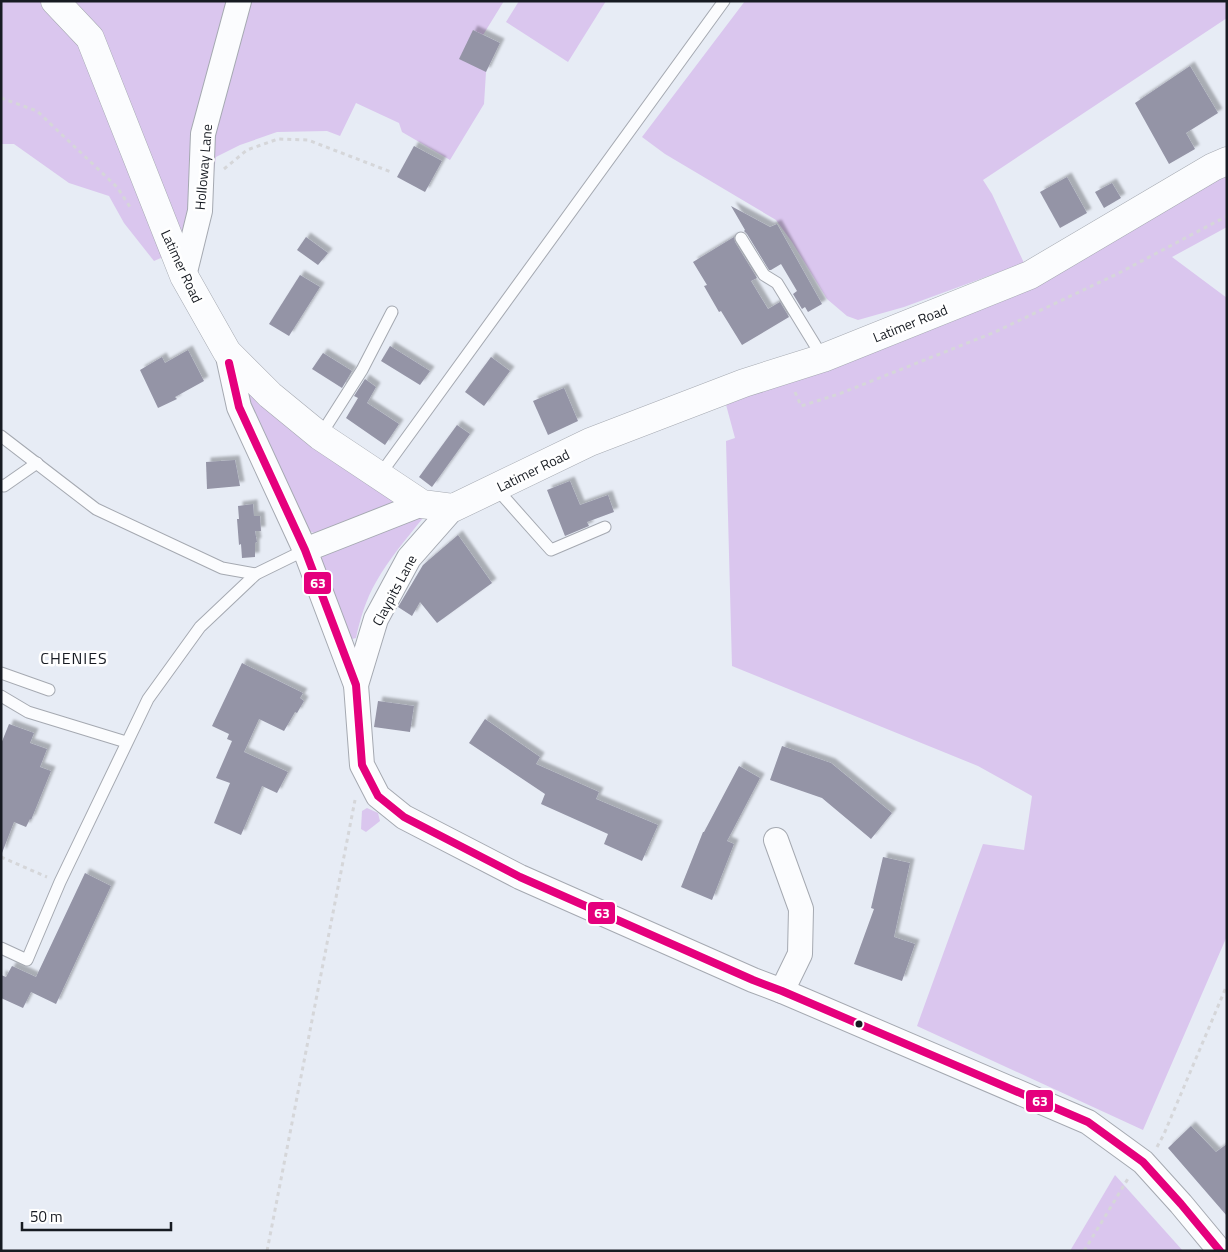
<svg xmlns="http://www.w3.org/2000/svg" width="1228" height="1252" font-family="'Titillium Web',sans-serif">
	<defs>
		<filter id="shadow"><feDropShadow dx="4.5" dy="-4.5" stdDeviation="1" flood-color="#0004"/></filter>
	</defs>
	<rect width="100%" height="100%" fill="#e7ecf5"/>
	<g fill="#dac6ee">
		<polygon points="1,1 50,1 88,40 172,253 154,261 124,223 109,196 69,183 14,144 1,144"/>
		<polygon points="61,1 504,1 483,35 473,30 486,72 484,104 450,160 402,132 399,123 356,103 340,136 327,131 277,132 240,145 216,157 207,225 177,245"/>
		<polygon points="519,1 606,1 568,62 506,22"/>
		<polygon points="745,1 1227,1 1227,18 983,180 992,194 1024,263 904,307 858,320 847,316 827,299 792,242 776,220 665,154 642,137"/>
		<polygon points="1227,174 1227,227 1172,257 1227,298 1227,936 1143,1130 917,1026 983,844 1024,850 1032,796 978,766 732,666 726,441 735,438 725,401"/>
		<polygon points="245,388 391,494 396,504 321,536 307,530 261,436"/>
		<path d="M421 516 423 518C406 539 389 559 376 582 366 599 360 619 356 638L352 639 321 561 324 551Z"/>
		<polygon points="367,808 378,813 380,821 366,832 361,829 362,811"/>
		<polygon points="1115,1175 1183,1251 1070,1251"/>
	</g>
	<g fill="#9494a6" filter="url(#shadow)">
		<polygon points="473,30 500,43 486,72 459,59"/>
		<polygon points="1190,66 1218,113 1186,133 1195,149 1169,164 1135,103"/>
		<polygon points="414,146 442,161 425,192 397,177"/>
		<polygon points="1067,177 1087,213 1060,228 1040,192"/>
		<polygon points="1112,183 1121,198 1104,208 1095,192"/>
		<polygon points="731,206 770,227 777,224 822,304 808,312 805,307 802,309 793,294 797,291 781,264 771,270 769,270 747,234 744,231 745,230"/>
		<polygon points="306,237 328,253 318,265 297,250"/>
		<polygon points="734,237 735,242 757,278 751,281 768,309 780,302 789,317 742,345 721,311 719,312 704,286 707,285 693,262"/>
		<polygon points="300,275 320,287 289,336 269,324"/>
		<polygon points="390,346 430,371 420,385 381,361"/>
		<polygon points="188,350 204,381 175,397 177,399 158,408 140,370 162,357 165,363"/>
		<polygon points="323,353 352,371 342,388 312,369"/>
		<polygon points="491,357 510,371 484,406 465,392"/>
		<polygon points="365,379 376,387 367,403 399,424 385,445 346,418 358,398 354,396"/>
		<polygon points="564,388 578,421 548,435 533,401"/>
		<polygon points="457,425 470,434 432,487 419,477"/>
		<polygon points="235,460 240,486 207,489 206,462"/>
		<polygon points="570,481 580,505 608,495 614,512 587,522 589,526 565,536 547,490"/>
		<polygon points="253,504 254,516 260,516 261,531 255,531 257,542 255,543 255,557 242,558 241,544 239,545 237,519 239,519 238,506"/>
		<polygon points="458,535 492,583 437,623 420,602 412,616 398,607 423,565"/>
		<polygon points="242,663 303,693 300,698 304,701 297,713 295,712 284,731 259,719 244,752 288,772 277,793 262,786 241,835 214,823 230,783 216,778 232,741 227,739 229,734 212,726"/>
		<polygon points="378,701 414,706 410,732 374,727"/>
		<polygon points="485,719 540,757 536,764 599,792 596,799 658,825 642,861 604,844 608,834 541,804 545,794 469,743"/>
		<polygon points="9,724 34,733 30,743 47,749 40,767 51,771 31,820 30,819 26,827 14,822 2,853 1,853 1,744"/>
		<polygon points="782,746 831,763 892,813 871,839 822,798 770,780"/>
		<polygon points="739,766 760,778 727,841 734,844 712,900 681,887 703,832 704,832"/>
		<polygon points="883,857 910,863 894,937 915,944 902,981 854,964 874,909 871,908"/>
		<polygon points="85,873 111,886 56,1004 31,992 23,1008 1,998 1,975 6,977 12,966 36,977"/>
		<polygon points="1191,1126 1216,1152 1227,1144 1227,1216 1168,1148"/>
	</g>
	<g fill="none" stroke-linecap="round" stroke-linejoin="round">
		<defs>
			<g id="lane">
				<polyline points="741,238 764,275 777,283 823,358"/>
				<polyline points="1,436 96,509 222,568 256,574"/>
				<polyline points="320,436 362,370 392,312"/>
				<polyline points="379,476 724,1"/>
				<polyline points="1,485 4,486 37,463"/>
				<polyline points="495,487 551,550 605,527"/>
				<polyline points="1,673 49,690"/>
				<polyline points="1,696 28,712 126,742"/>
				<polyline points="1,948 27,960 60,882 148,699 200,627 256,574 305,550"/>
			</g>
			<g id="street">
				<polyline points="184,276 200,211 203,134 239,1"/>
				<polyline points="227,352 239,407 305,550 356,685 362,765 378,796 404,817 520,877 753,980 782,991 1088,1122 1143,1162 1181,1204 1220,1251"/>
				<polyline points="305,550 422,504"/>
				<polyline points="356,685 376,619 409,558 453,508"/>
				<polyline points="776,840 801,909 800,954 782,991"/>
			</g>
			<polyline id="secondary" points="55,1 90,38 184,276 227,352 270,395 320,436 422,504 453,508 590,442 744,383 823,358 1030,275 1213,167 1227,161"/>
		</defs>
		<use href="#lane" stroke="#a5a9b1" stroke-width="13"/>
		<use href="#street" stroke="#a5a9b1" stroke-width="26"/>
		<use href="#secondary" stroke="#a5a9b1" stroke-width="29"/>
		<g stroke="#d5d6d9" stroke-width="3" stroke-dasharray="4 4" stroke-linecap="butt">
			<polyline points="1,98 37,111 117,187 130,207"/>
			<polyline points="224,169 247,150 278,139 308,140 391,172"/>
			<polyline points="795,392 801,406 839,394 995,332 1119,273 1227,216"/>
			<polyline points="1,857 47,877"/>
			<polyline points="1157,1147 1164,1134 1227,985"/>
			<polyline points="267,1251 355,800"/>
			<polyline points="1084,1251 1129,1177"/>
		</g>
		<use href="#lane" stroke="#fbfcfe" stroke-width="11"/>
		<use href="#street" stroke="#fbfcfe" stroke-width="24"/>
		<use href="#secondary" stroke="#fbfcfe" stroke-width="28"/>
		<defs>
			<polyline id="bus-1" points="229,363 239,407 305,550 356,685 362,765 378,796 404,817 520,877 753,980 782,991 1088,1122 1143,1162 1181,1204 1220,1251"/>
		</defs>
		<use href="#bus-1" stroke="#fff" stroke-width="11"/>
		<use href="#bus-1" stroke="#e5007d" stroke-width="8"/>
	</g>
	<circle fill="#171b22" stroke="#fff" stroke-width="2" cx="859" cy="1024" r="4.5"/>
	<g text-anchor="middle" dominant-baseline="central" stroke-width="5" stroke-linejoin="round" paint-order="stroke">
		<g font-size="14" fill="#171b22" stroke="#fff">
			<text transform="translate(203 167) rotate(-85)">Holloway Lane</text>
			<text transform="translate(182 266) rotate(65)">Latimer Road</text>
			<text transform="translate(910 323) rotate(-22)">Latimer Road</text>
			<text transform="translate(533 470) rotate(-26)">Latimer Road</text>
			<text transform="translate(394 590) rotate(-62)">Claypits Lane</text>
		</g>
		<g font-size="16" letter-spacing="1" fill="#171b22" stroke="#fff">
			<text x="74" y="658">CHENIES</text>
		</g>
	</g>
	<g stroke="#fff" stroke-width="2">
		<rect x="303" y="571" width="29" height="24" rx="5" fill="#e5007d"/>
		<rect x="587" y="901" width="29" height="24" rx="5" fill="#e5007d"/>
		<rect x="1025" y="1089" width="29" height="24" rx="5" fill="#e5007d"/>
	</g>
	<g font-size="14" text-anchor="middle" font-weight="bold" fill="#fff">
		<text x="318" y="588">63</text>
		<text x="602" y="918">63</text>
		<text x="1040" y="1106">63</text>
	</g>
	<rect width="1228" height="1252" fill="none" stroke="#171b22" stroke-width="5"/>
	<path d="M22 1222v8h149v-8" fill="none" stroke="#171b22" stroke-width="2.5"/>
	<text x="30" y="1222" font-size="15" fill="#171b22" stroke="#ffffff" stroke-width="4" paint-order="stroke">50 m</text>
</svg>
